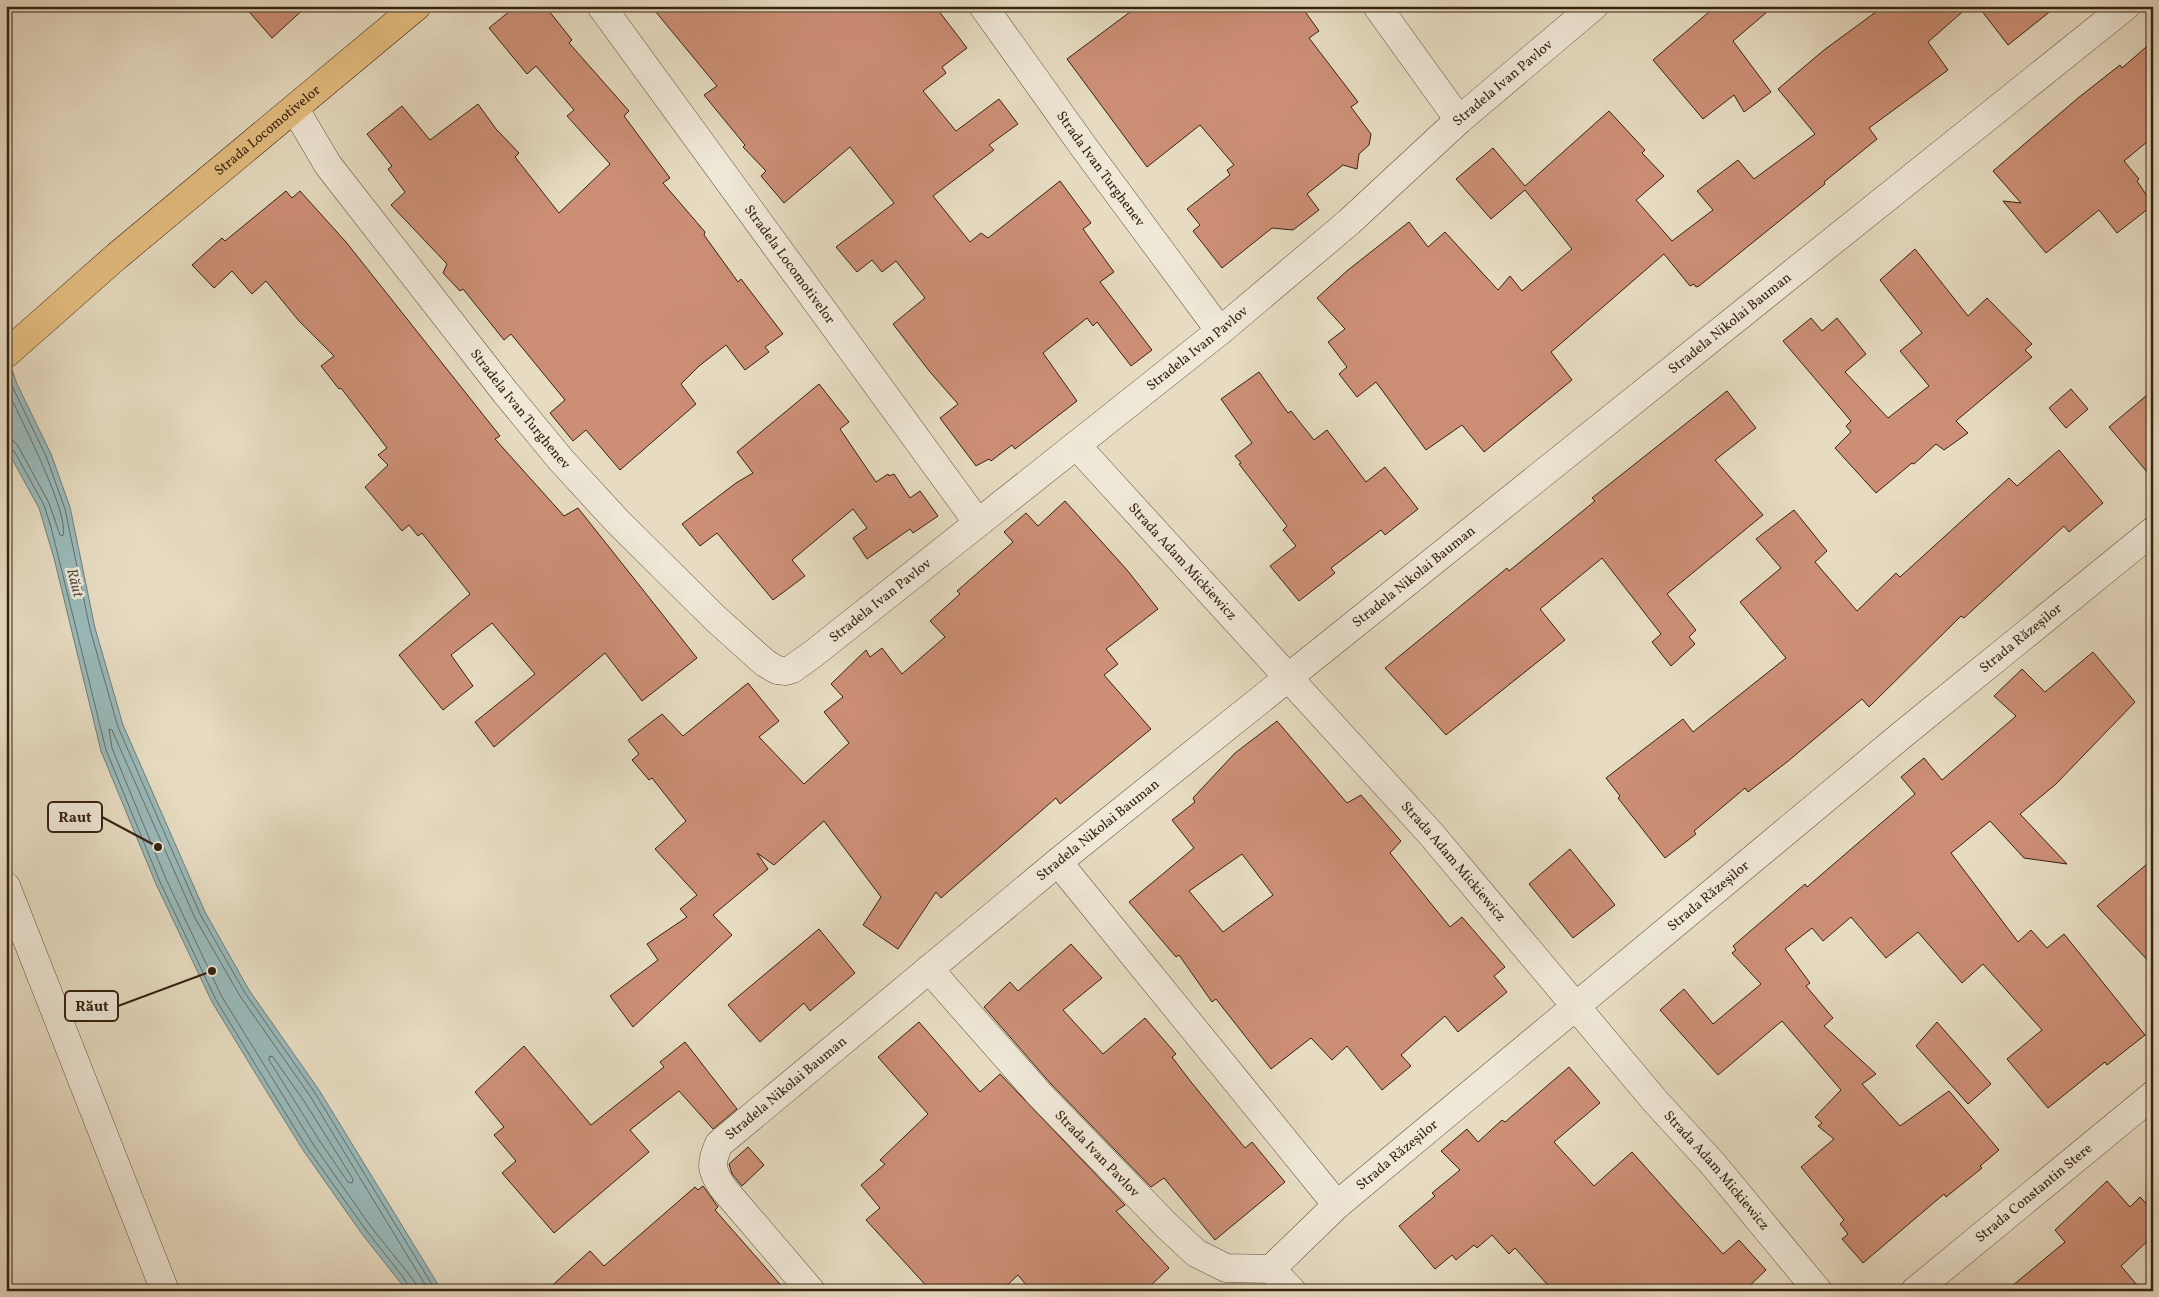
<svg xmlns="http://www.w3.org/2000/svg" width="2159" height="1297" font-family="Vollkorn,serif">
	<rect width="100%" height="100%" fill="#e7dcc2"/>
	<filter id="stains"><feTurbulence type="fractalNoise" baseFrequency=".004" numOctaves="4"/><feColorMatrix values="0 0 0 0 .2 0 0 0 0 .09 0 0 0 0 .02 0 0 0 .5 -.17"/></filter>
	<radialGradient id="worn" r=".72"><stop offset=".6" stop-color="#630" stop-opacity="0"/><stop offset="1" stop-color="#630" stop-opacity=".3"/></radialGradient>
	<polygon fill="#99babb" stroke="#727d76" points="6,352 17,384 51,454 70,507 95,628 123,725 205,912 249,990 319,1090 442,1291 407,1291 362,1234 303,1150 254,1071 212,1002 156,884 101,751 54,558 39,508 6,448"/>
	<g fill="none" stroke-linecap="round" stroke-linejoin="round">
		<g stroke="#686e65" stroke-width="1">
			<polyline points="7,369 12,386 46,456 65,509 90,629 118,727 200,914 245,993 315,1093 436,1291"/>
			<path d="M6 387C18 414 70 513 63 536L60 535 49 503 18 446 14 441 6 440"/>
			<polyline points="6,446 14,451 44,505 51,527 106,750 160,882 216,1000 258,1069 307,1148 366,1230 403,1277 411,1291"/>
			<polygon points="270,1056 273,1057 304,1101 353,1179 352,1183 348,1182 319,1140 269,1060"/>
			<polyline points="417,1291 416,1284 408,1273 371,1227 313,1144 222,997 166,879 112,748 109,729 112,730 195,918 240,996 310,1096 429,1291"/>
		</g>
	</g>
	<g fill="#cc8f76" stroke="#37220f" fill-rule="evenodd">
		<polygon points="244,6 307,6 272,38"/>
		<polygon points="516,6 545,6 572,40 569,43 629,111 624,116 670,178 663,183 705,232 704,235 738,282 741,279 783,334 765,347 769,352 745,370 726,345 699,366 681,384 696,404 620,470 586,430 573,441 550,413 565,400 511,334 504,340 463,289 460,291 443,273 447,264 391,205 405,192 388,169 392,166 367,134 402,106 430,140 478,104 496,129 519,153 515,157 559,213 610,164 567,116 574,110 536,66 527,74 489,28"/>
		<polygon points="651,6 935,6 967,48 942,67 946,73 923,91 956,131 999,99 1018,124 989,145 994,150 933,196 970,242 981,233 988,238 1060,181 1091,223 1083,229 1114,272 1100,282 1152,350 1131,366 1097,322 1093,326 1087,318 1043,353 1077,401 1015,449 1012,445 991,461 989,459 976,466 940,418 958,404 930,372 893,324 925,298 896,261 882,272 872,260 857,272 836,247 894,203 850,147 784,203 761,176 766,171 743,147 745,145 704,95 717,86"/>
		<polygon points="1138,6 1301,6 1319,31 1309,38 1358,102 1351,107 1371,134 1369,145 1359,154 1357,169 1343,165 1307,194 1319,210 1293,230 1272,228 1222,268 1193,231 1200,225 1187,209 1230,175 1227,170 1234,165 1200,125 1147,167 1067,59"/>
		<polygon points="1716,6 1774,6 1733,41 1771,92 1744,112 1734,95 1703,119 1653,60"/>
		<polygon points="1884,6 1969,6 1928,42 1948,70 1869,128 1877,139 1824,182 1825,184 1699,286 1696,287 1694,284 1690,286 1664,254 1551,352 1572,380 1484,452 1462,425 1426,450 1376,382 1357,397 1339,374 1347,367 1328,342 1345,329 1317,298 1348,270 1409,222 1428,247 1445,232 1498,290 1510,276 1522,291 1572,249 1525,190 1491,219 1456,179 1493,148 1525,186 1609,111 1645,150 1642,153 1664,176 1636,200 1672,241 1713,210 1697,191 1738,160 1754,179 1815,134 1778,89 1824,50"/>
		<polygon points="1978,6 2057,6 2008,45"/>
		<polygon points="2153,41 2153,137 2124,161 2139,179 2137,181 2153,205 2117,233 2099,210 2046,253 2003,201 2021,203 1993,171 2078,98 2120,65 2122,68"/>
		<polygon points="286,191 292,198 300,191 346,242 500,436 495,439 564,516 578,508 697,658 642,701 605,653 494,747 475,722 535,674 492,623 451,655 473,686 443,710 399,655 470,594 422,533 418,536 409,525 402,531 365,487 388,465 378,455 387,448 341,388 339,389 321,366 334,356 299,321 266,281 252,294 232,271 214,288 192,265 222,238 225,241"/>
		<polygon points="1915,249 1968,316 1987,298 2032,344 2025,350 2032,357 1956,421 1968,433 1944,450 1936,444 1914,464 1912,463 1876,493 1835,448 1851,432 1846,426 1851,421 1783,341 1811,318 1822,331 1837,318 1866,354 1845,372 1888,418 1929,386 1900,351 1922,333 1880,280"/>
		<polygon points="1259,372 1288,413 1291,411 1314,440 1327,430 1366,482 1385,467 1418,509 1385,535 1381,530 1331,568 1335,573 1299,601 1270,566 1296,546 1283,530 1287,526 1239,464 1241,463 1235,456 1252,443 1221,399"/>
		<polygon points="819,384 849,422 840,429 876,482 888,474 889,476 894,474 910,498 920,491 938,516 913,533 910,529 867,559 853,538 867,528 853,509 792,560 805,576 773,600 717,533 700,546 682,524 736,483 753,473 737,452"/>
		<polygon points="2071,389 2088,409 2066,428 2049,408"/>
		<polygon points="2153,390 2153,479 2109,427"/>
		<polygon points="1727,391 1756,428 1715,460 1763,515 1667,594 1696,630 1689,637 1695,644 1671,666 1652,642 1661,634 1602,558 1540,609 1565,640 1446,735 1385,668 1507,568 1509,571 1595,501 1592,498"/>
		<polygon points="2059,450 2103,503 2069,532 2064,526 1964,618 1961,616 1869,707 1862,699 1787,762 1748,792 1745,788 1694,831 1696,834 1665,858 1618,798 1620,796 1606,778 1683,719 1693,732 1786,658 1740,602 1781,568 1756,539 1794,510 1827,551 1815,562 1857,611 1896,573 1900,577 2009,478 2017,486"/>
		<polygon points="1065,501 1127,570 1158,609 1106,649 1118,664 1104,675 1151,729 1060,804 1056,798 941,898 936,892 898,949 863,925 881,897 824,821 774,865 757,853 768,869 713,915 732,935 633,1027 610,996 658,960 647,944 687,917 680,909 697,895 655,849 686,821 652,778 649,780 632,760 639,754 628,740 662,714 683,736 748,683 779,721 759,737 804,784 849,743 824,712 843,697 831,684 866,650 870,657 882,648 902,674 945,637 930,621 960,594 957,591 1013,542 1004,532 1026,513 1038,526"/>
		<polygon points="2093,652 2135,702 2056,784 2020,814 2067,864 2024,858 1990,821 1951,853 2018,942 2031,930 2047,948 2064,934 2145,1035 2107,1065 2105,1062 2048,1108 2007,1059 2042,1030 1983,964 1962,983 1918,932 1886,958 1851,917 1823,941 1812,928 1785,949 1810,983 1806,986 1833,1018 1824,1026 1876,1074 1862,1084 1900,1126 1949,1091 1999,1150 1980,1166 1982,1168 1946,1197 1944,1194 1863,1263 1842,1239 1848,1234 1840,1224 1844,1220 1801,1167 1834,1139 1818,1126 1822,1123 1815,1117 1841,1090 1782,1021 1718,1075 1660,1010 1684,989 1713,1024 1761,984 1732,953 1736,950 1733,946 1805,884 1807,887 1915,794 1901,777 1924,758 1942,780 2016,716 1994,696 2022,669 2045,692"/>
		<path d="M1277 721 1347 803 1361 795 1401 841 1390 853 1450 927 1462 917 1505 967 1494 976 1507 992 1458 1032 1445 1016 1401 1055 1411 1066 1382 1090 1347 1046 1332 1060 1311 1038 1271 1069 1216 999 1212 1002 1179 955 1176 957 1129 902 1194 848 1172 820 1195 802 1193 798 1235 753ZM1242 854 1273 895 1223 932 1189 891Z"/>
		<polygon points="1570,849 1615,905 1573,938 1529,884"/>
		<polygon points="2153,859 2153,966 2097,906"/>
		<polygon points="819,929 855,973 810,1011 804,1003 760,1042 728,1005"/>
		<polygon points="1071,944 1102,978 1063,1010 1103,1054 1145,1018 1176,1054 1172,1057 1191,1082 1245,1148 1252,1142 1285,1182 1215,1240 1164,1178 1151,1187 1051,1084 984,1007 1010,982 1018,991"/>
		<polygon points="919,1022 980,1092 1000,1074 1125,1205 1116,1211 1169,1268 1145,1291 1031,1291 1018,1275 1001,1291 931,1291 866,1220 880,1208 861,1185 885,1164 880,1160 928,1114 878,1057"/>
		<polygon points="1937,1022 1991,1084 1968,1104 1916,1046"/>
		<polygon points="685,1042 737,1109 713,1129 679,1091 630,1130 649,1152 554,1233 502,1173 516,1161 494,1135 504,1127 475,1092 524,1046 591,1125 664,1067 660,1062"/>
		<polygon points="1569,1067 1600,1103 1554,1142 1594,1186 1632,1152 1723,1254 1739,1240 1766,1270 1744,1291 1553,1291 1515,1248 1509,1254 1492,1235 1477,1248 1474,1245 1456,1260 1452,1255 1435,1269 1399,1226 1435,1196 1432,1193 1460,1170 1441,1151 1467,1129 1478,1142 1502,1120 1505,1122"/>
		<polygon points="748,1147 764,1165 742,1186 732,1174 729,1164"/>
		<polygon points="2107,1181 2130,1207 2140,1197 2153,1211 2153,1236 2121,1266 2142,1291 2006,1291 2065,1242 2055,1230"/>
		<polygon points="703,1186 718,1207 715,1210 786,1291 546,1291 590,1251 604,1266 695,1187 698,1190"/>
	</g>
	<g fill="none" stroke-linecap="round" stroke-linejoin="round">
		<defs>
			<g id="minor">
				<path id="s1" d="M601 6 978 523"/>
				<path id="s2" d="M983 6 1083 146 1220 331"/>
				<polyline points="1377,6 1459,120"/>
				<path id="s3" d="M295 109 328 165 505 392 561 460 618 522 716 619 765 663 777 670 786 671 792 669 813 654 1220 331 1349 222 1459 120 1594 6"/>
				<path id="s4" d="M1076 445 1431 834 1656 1102 1713 1164 1818 1291"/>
				<polyline points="1058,862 1337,1205"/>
				<polyline points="6,886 165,1291"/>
				<path id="s5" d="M929 969 1040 1095 1166 1225 1196 1253 1226 1268 1271 1269 1292 1291"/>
				<path id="s6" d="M1271 1269 1337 1205 1903 734 2153 531"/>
				<path id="s7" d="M811 1291 723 1188C711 1170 710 1164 719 1144L1058 862 2126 6"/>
				<path id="s8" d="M1915 1291 2153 1095"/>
			</g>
			<g id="major">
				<path id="s9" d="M6 354 117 256 417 6"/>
			</g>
		</defs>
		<use href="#minor" stroke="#63503c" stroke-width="29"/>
		<use href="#major" stroke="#37220f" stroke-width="29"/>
		<use href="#minor" stroke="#efe8d7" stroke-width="28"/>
		<use href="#major" stroke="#e4be81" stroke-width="28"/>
	</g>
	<g text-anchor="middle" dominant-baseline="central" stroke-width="5" stroke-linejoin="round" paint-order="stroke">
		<g font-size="14" fill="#37220f" stroke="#efe8d7">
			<text stroke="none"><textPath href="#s3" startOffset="1680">Stradela Ivan Pavlov</textPath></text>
			<text stroke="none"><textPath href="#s9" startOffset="344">Strada Locomotivelor</textPath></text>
			<text stroke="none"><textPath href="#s2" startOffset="201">Strada Ivan Turghenev</textPath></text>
			<text stroke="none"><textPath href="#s1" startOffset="320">Stradela Locomotivelor</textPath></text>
			<text stroke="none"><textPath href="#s7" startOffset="1485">Stradela Nikolai Bauman</textPath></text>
			<text stroke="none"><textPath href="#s3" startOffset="1275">Stradela Ivan Pavlov</textPath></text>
			<text stroke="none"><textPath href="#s3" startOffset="376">Stradela Ivan Turghenev</textPath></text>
			<text stroke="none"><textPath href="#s4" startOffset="158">Strada Adam Mickiewicz</textPath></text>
			<text stroke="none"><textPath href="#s7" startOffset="1080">Stradela Nikolai Bauman</textPath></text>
			<text stroke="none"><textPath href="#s3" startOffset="870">Stradela Ivan Pavlov</textPath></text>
			<text stroke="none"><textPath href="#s6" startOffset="980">Strada Răzeșilor</textPath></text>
			<text stroke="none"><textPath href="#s7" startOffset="675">Stradela Nikolai Bauman</textPath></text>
			<text stroke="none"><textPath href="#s4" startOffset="562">Strada Adam Mickiewicz</textPath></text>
			<text stroke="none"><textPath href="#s6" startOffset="575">Strada Răzeșilor</textPath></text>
			<text stroke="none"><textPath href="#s7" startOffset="270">Stradela Nikolai Bauman</textPath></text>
			<text stroke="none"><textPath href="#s5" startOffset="250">Strada Ivan Pavlov</textPath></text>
			<text stroke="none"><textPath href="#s6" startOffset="170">Strada Răzeșilor</textPath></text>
			<text stroke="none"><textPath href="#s4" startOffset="968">Strada Adam Mickiewicz</textPath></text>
			<text stroke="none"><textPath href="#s8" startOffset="154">Strada Constantin Stere</textPath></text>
		</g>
		<g font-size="15" font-style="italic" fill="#545043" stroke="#efe8d7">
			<text transform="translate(74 583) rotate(76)">Răut</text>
		</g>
	</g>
	<path fill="none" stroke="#37220f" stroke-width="2" d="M158 847L102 817M212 971L118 1006"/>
	<g fill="#37220f" stroke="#efe8d7" stroke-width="2">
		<circle cx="158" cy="847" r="5"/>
		<circle cx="212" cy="971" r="5"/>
	</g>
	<g fill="#efe8d7" stroke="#37220f" stroke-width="2">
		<rect x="48" y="802" width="54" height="30" rx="5"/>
		<rect x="65" y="991" width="53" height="30" rx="5"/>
	</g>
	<g font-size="15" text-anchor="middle" font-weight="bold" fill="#37220f">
		<text x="75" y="822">Raut</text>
		<text x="92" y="1011">Răut</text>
	</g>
	<rect width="2159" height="1297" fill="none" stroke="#e7dcc2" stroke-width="25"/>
	<rect x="8" y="8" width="2144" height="1282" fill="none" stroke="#37220f" stroke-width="2.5"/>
	<rect x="12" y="12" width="2134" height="1272" fill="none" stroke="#37220f"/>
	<rect width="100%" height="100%" filter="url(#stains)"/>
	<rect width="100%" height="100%" fill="url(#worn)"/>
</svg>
